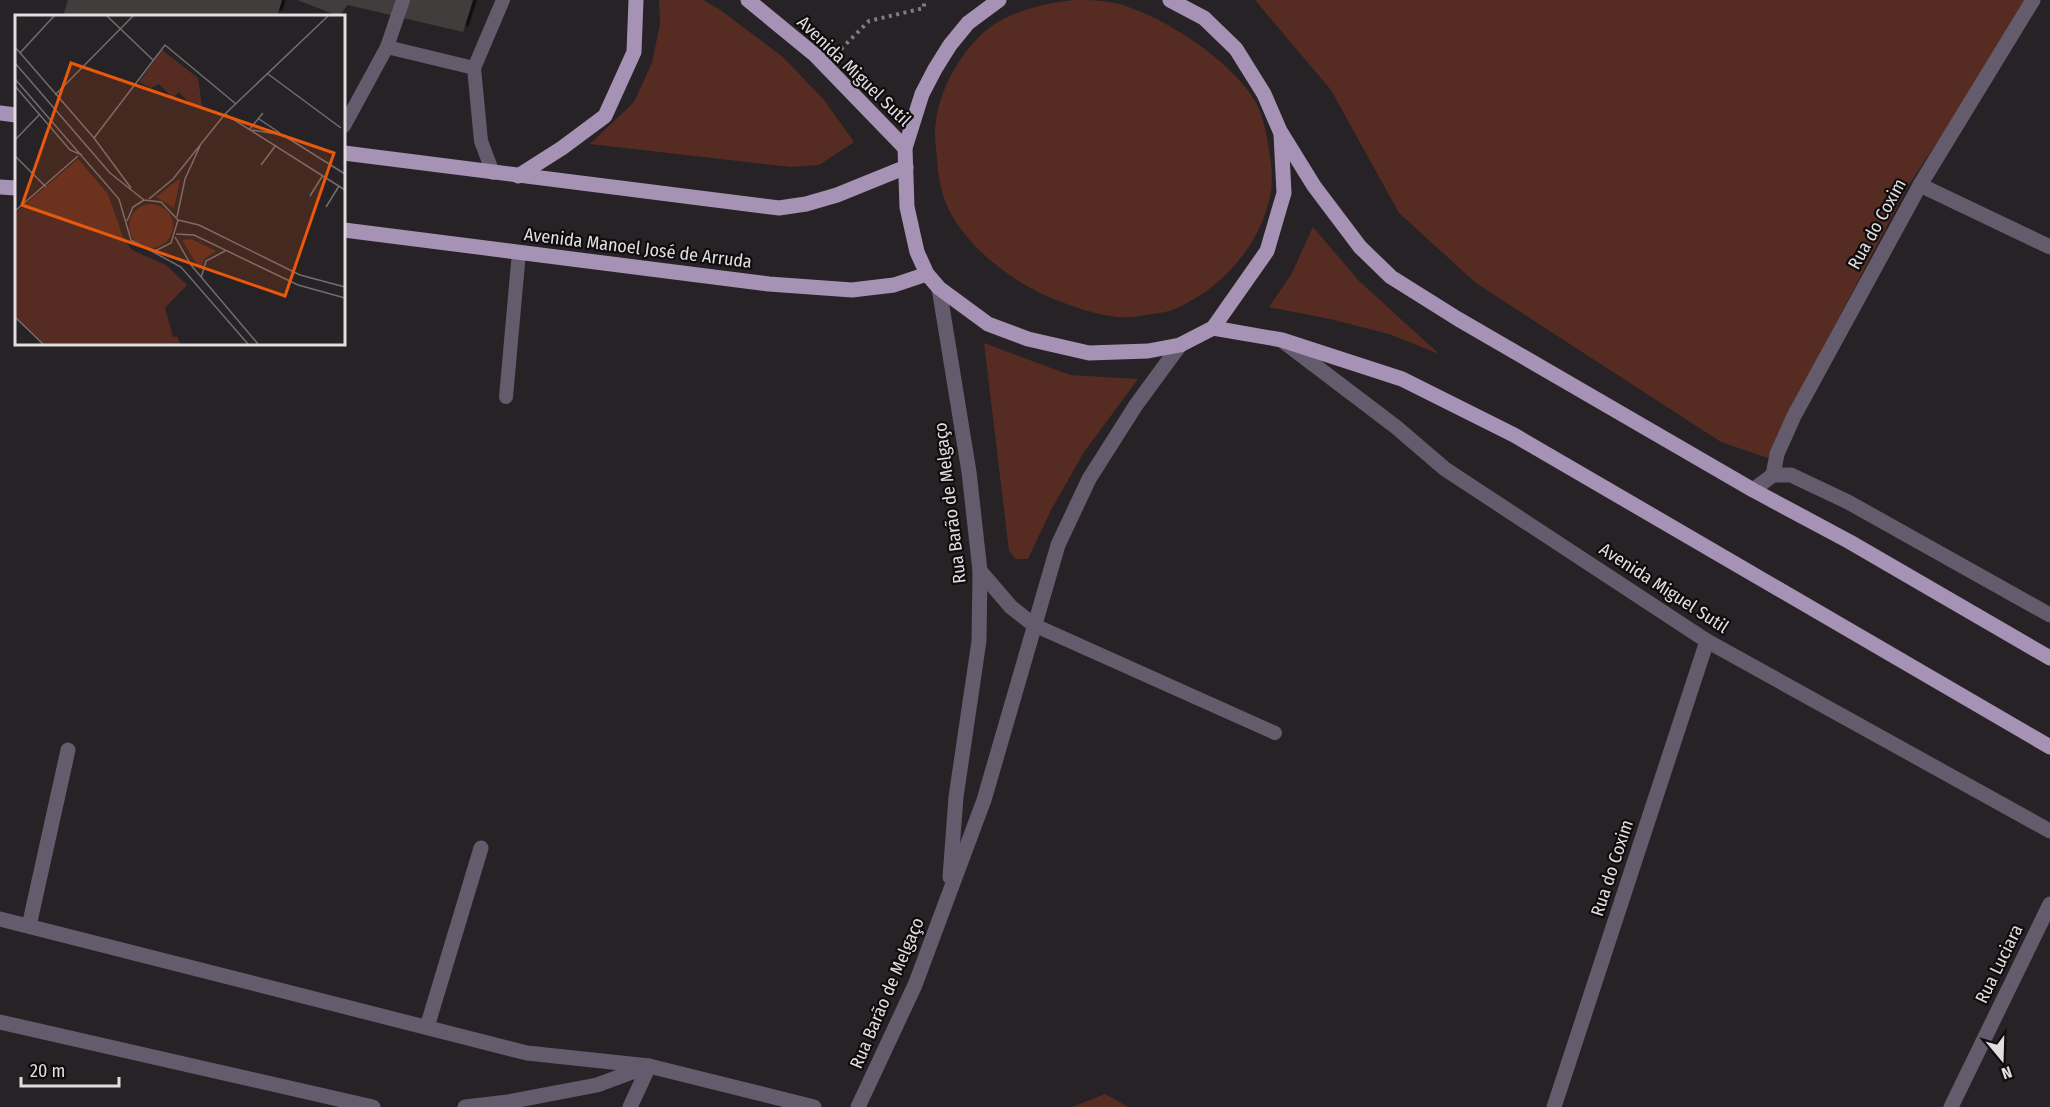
<svg xmlns="http://www.w3.org/2000/svg" width="2050" height="1107" font-family="'Fira Sans Condensed',sans-serif">
	<defs>
		<filter id="shadow"><feDropShadow dx="5.5" dy="-5.5" stdDeviation="0" flood-color="#0009"/></filter>
	</defs>
	<rect width="100%" height="100%" fill="#272225"/>
	<g fill="#562c22">
		<polygon points="659,0 703,0 719,9 783,57 824,100 854,142 819,165 791,167 590,144 634,102 652,63 660,24"/>
		<path d="M1073 0C1089 0 1104 0 1119 4 1163 16 1232 61 1255 101 1262 114 1266 130 1268 145 1271 160 1273 175 1271 191 1263 241 1225 286 1179 307 1168 313 1152 314 1139 316 1116 321 1086 311 1064 303 1020 288 969 251 948 208 941 193 938 174 937 158 936 149 935 140 935 132 936 96 957 57 983 33 1007 11 1043 4 1073 0Z"/>
		<polygon points="1255,0 2032,0 1908,186 1785,420 1768,458 1721,442 1476,283 1399,213 1331,90"/>
		<polygon points="1313,227 1358,280 1439,354 1389,334 1330,319 1269,307 1291,275"/>
		<polygon points="984,343 1070,375 1138,379 1084,452 1051,510 1028,559 1016,559 1009,551"/>
		<polygon points="1105,1094 1128,1107 1072,1107"/>
	</g>
	<g fill="#433c3d" filter="url(#shadow)">
		<polygon points="68,0 282,0 277,16 63,16"/>
		<polygon points="297,0 473,0 463,32 348,5 339,16"/>
	</g>
	<g fill="none" stroke-linecap="round" stroke-linejoin="round">
		<polyline stroke="#817d7f" stroke-width="4" stroke-dasharray="3 4.5" stroke-linecap="butt" points="841,49 869,21 924,8 924,0"/>
		<g stroke="#645b6c" stroke-width="14">
			<polyline points="387,47 474,68"/>
			<polyline points="344,126 387,47 403,0"/>
			<polyline points="493,173 481,141 474,68 503,0"/>
			<polyline points="506,397 519,252"/>
			<polyline points="1034,625 1275,733"/>
		</g>
		<g stroke="#645b6c" stroke-width="15">
			<polyline points="1920,185 2050,247"/>
			<polyline points="1284,342 1396,427 1445,469 1707,641 2050,831"/>
			<polyline points="1773,475 1777,454 1794,416 1920,185 2033,0"/>
			<polyline points="1753,490 1773,475 1791,475 1848,502 2050,615"/>
			<polyline points="0,919 527,1053 649,1066 814,1107"/>
			<polyline points="29,926 68,750"/>
			<polyline points="0,1022 373,1107"/>
			<polyline points="427,1027 481,848"/>
			<polyline points="465,1107 508,1102 597,1085 643,1068"/>
			<polyline points="630,1107 649,1066"/>
			<polyline points="1554,1107 1707,641"/>
			<polyline points="1951,1107 2050,904"/>
		</g>
		<g stroke="#645b6c" stroke-width="15">
			<polyline points="939,288 969,472 980,571 979,641 956,797 950,877"/>
			<polyline points="980,571 1011,607 1034,625"/>
			<polyline points="858,1107 915,985 984,800 1058,545 1089,479 1136,405 1180,345"/>
		</g>
		<g stroke="#a692b5" stroke-width="15">
			<polyline points="748,0 815,55 905,148"/>
			<polyline points="999,0 968,23 950,45 935,69 922,94 905,148 907,207 917,252 927,274 939,288 988,324 1028,339 1089,353 1148,351 1180,345 1213,328 1267,251 1284,193 1281,134"/>
			<polyline points="1170,0 1204,18 1236,49 1264,94 1280,131 1314,186 1360,247 1391,277 1458,319 1753,490 1850,542 2050,658"/>
			<polyline points="0,113 16,115"/>
			<polyline points="344,153 779,208 806,204 837,195 906,167"/>
			<polyline points="518,176 562,148 605,116 634,52 636,0"/>
			<polyline points="0,187 16,188"/>
			<polyline points="344,230 769,284 852,290 894,285 927,274"/>
			<polyline points="1213,328 1282,340 1402,379 1514,435 2050,747"/>
		</g>
	</g>
	<g text-anchor="middle" dominant-baseline="central" stroke-width="4.5" stroke-linejoin="round" paint-order="stroke">
		<g font-size="18" fill="#e1dee0" stroke="#0e0c0d">
			<text transform="translate(854 71) rotate(44)">Avenida Miguel Sutil</text>
			<text transform="translate(1877 224) rotate(-61)">Rua do Coxim</text>
			<text transform="translate(638 248) rotate(7)">Avenida Manoel José de Arruda</text>
			<text transform="translate(950 503) rotate(-97)">Rua Barão de Melgaço</text>
			<text transform="translate(1664 588) rotate(33)">Avenida Miguel Sutil</text>
			<text transform="translate(1612 868) rotate(-72)">Rua do Coxim</text>
			<text transform="translate(1999 964) rotate(-64)">Rua Luciara</text>
			<text transform="translate(887 993) rotate(-67)">Rua Barão de Melgaço</text>
		</g>
	</g>
	<g transform="translate(15 15)">
		<rect width="330" height="330" fill="#272225"/>
		<path d="M147 35 183 63 187 91H177L164 77 158 83 144 69 136 73 124 67ZM63 144 93 179 109 225 117 235 151 250 172 270 150 293 158 322 162 321 165 329H28L0 302V198ZM164 164 165 165 159 193 141 182ZM114 211a22 22 0 1 1 44 0a22 22 0 1 1-44 0ZM176 224 201 236 189 244 185 255 167 225Z" fill="#562c22"/>
		<path fill="none" stroke="#716d70" stroke-width="1.5" d="M92 1 138 45M0 32 79 123 116 173M5 38 39 1M0 48 95 158 129 185M253 59 326 113M0 64 104 184 116 225 166 252 233 329M0 71 55 135 67 140M40 80 118 1M210 99 330 175M244 104 265 118M234 115 248 98M237 115 268 120 330 159M79 123 150 30 221 89M0 125 24 100M0 141 31 172M246 150 261 130M295 181 308 160M134 184 158 164 210 99 313 1M129 185 146 187 163 205 156 228 138 237M311 192 324 171M0 196 63 141M162 202 170 164 185 131M163 205 184 210 285 260 330 272M112 206 118 192 129 185M161 219 179 220 283 270 330 283M160 222 176 250 243 329M186 263 191 246 210 236M0 302 28 329"/>
		<path fill="#e8590c" fill-opacity="0.15" stroke="#e8590c" stroke-width="3" d="M56 48 319 138 270 281 7 190Z"/>
		<rect width="330" height="330" fill="none" stroke="#e1dee0" stroke-width="3"/>
	</g>
	<g transform="translate(2002 1059) rotate(161)" stroke="#0e0c0d" stroke-width="4.5" paint-order="stroke">
	<path d="M0-4.5L10 22L0 15L-10 22Z" fill="#e1dee0"/>
	<text y="-9" font-size="16" font-weight="bold" text-anchor="middle" fill="#e1dee0">N</text>
	</g>
	<path d="M21 1077v9h98v-9" fill="none" stroke="#e1dee0" stroke-width="3"/>
	<text x="30" y="1077" font-size="18" fill="#e1dee0" stroke="#0e0c0d" stroke-width="4.5" paint-order="stroke">20 m</text>
</svg>
